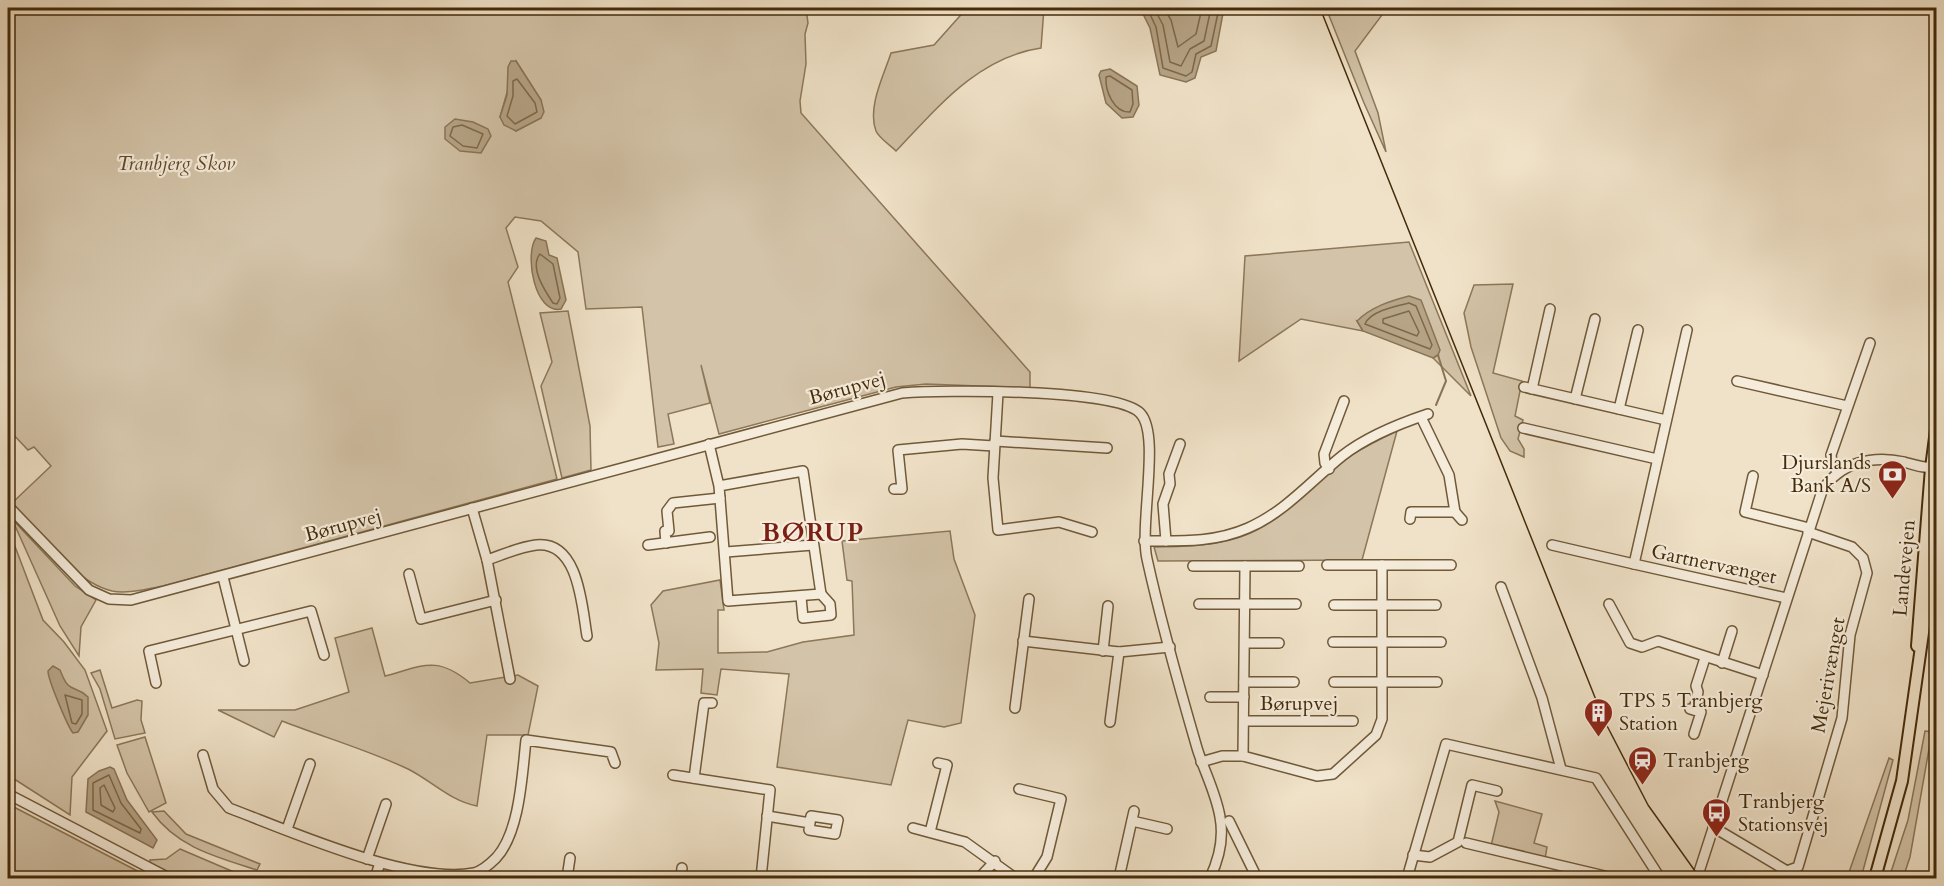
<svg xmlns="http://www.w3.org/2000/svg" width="1944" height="886" font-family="Cardo,serif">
	<rect width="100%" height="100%" fill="#f0e2c8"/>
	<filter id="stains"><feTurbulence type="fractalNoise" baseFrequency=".00333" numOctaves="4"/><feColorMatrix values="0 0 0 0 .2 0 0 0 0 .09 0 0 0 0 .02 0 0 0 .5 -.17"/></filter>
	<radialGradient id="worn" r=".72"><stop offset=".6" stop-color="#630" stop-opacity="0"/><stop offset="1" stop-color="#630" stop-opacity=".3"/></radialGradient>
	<g fill="#d3c3a8" stroke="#8c7758" stroke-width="1.5" fill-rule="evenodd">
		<path d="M8 8H806L808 23 805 34 806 64 800 101 801 113 1030 372V388L926 384 896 387 719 434 701 365 710 403 668 414 674 444 658 447 642 307 586 309 578 252 541 221 515 217 506 228 518 267 508 282 557 479 163 586C147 589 127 594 112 591 73 582 39 532 12 503L51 466 34 447 28 450 8 429ZM516 61 541 100V118L516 131 500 117Z"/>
		<path d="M967 8H1044L1041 48C978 57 937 108 896 151 890 145 879 138 876 131 867 107 884 75 891 53L934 45Z"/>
		<polygon points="1326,8 1384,8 1382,15 1355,51 1378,113 1386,152 1364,103"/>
		<polygon points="1409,242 1471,396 1433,358 1438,355 1357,321 1363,331 1301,319 1239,361 1245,256"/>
		<polygon points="1513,284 1493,373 1522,381 1515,416 1523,420 1518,439 1524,449 1524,457 1510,451 1501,438 1471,347 1464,313 1474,285"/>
		<polygon points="568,311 590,426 591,470 562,478 541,386 552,362 540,313"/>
		<path d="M1397 431 1362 560 1158 561 1154 547C1183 547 1212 546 1240 537 1286 522 1313 481 1352 455 1366 446 1382 438 1397 431Z"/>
		<polygon points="12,519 75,586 96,600 81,627 79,656 60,626"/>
		<polygon points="8,528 43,620 64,642 85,670 107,731 72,777 70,815 8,775"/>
		<polygon points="950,531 954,559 975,615 961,723 944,727 908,720 891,785 777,767 789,674 721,669 717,695 701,693 703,669 656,670 659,643 651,605 663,591 720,580 724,610 718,610 718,653 767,652 803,642 854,635 852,581 847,580 842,541"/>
		<path d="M372 628 385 676C423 666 437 655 470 683L518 675 538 686 528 735H487L477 806C450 801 432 781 408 769 368 750 323 737 282 721L274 737 218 710H295L349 692 335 638Z"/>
		<polygon points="100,670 112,708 137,700 142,701 141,720 145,733 115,739 100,689 91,673"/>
		<polygon points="1925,731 1932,732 1910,857 1903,878 1889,878 1908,820"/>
		<polygon points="145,737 166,803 149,812 127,773 117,745"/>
		<polygon points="1889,758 1893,760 1861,878 1847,878"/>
		<polygon points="1495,801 1542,814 1534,843 1547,847 1545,859 1491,846 1499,812"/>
		<polygon points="8,804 151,878 8,878"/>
		<path d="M164 811 186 834 260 864 257 870C217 857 178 848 152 812Z"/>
		<polygon points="180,849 248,878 181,878 150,863 150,860 166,859"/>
	</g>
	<g fill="#b6a487" stroke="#897455" stroke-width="1.5">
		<polygon points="1140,8 1224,8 1216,51 1201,57 1195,78 1186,82 1160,75 1150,28"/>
		<polygon points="511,61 516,61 541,100 544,112 541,118 516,131 504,125 500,117 507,95 508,67"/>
		<polygon points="1110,69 1137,86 1139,105 1133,117 1122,118 1106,103 1099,75 1101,71"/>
		<polygon points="455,119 473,122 488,129 491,136 481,153 460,151 445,139 445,127"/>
		<path d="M536 238 546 241 549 255 557 258 566 300 561 309C535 315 524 255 536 238Z"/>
		<path d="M1409 296 1421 300 1440 350 1438 355 1433 358 1363 331 1357 321C1371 307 1390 301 1409 296Z"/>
		<path d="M53 666 60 670C70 696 73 683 88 697V715L78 732 73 733C68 727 48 680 48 671Z"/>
		<polygon points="110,767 114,769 127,800 157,840 153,848 86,812 88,779 99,771"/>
	</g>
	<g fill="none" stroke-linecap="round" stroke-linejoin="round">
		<g stroke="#7e6848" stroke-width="1.5">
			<polyline points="1147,8 1156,27 1163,68 1186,76 1192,72 1196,54 1211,46 1219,8"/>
			<polyline points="1154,8 1163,25 1170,62 1181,66 1190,49 1204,41 1211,8"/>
			<polyline points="1164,8 1171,20 1178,47 1196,34 1202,8"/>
			<path d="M1110 76 1132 90 1133 104 1130 112C1114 113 1105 91 1106 77Z"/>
			<polygon points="517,79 535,103 537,112 515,124 507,116 513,96 513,81"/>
			<polygon points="462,125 483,134 477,148 463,146 450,136 453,127"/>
			<path d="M540 254 553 264 560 298 557 304 553 303C545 291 529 267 540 254Z"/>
			<path d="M1409 303 1416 306 1432 345 1430 349 1365 324C1370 311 1396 306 1409 303Z"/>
			<polygon points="1409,311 1419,332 1417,336 1383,323 1383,319"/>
			<polygon points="65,695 82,700 82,714 76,724 72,723"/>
			<polygon points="109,775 121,803 141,829 140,833 93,810 93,783"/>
			<polygon points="104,785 115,808 113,812 101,805 100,788"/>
		</g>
		<polyline stroke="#897455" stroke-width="2" points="1436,405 1446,381 1438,355"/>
		<defs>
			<g id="minor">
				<polyline points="1687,330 1634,564 1786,598"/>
				<polyline points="1737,381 1847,406"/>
				<polyline points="1524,387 1666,420"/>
				<polyline points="1532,389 1550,309"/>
				<polyline points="998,393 993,478 998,530 1059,522 1092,532"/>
				<polyline points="1575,399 1595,319"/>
				<polyline points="1619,409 1638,330"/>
				<polyline points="1421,417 1449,475 1455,512 1462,520"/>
				<polyline points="1523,428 1657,459"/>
				<polyline points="995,441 1107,448"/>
				<polyline points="709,444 719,486 728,601 821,594 803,471 719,486"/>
				<polyline points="1329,469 1325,463 1324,454 1344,401"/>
				<polyline points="1838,473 1832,463 1831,455 1870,343"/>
				<polyline points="1753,476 1745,512 1809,528"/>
				<polyline points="894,489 902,489 898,450 962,444 994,446"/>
				<path d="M8 506 89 590 109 599 131 600 902 393C942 390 1115 388 1140 413 1161 434 1139 524 1147 559 1161 623 1179 686 1197 748 1204 771 1216 793 1220 817 1224 838 1219 859 1210 878"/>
				<path d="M472 508 487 560C502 555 519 547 536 545 579 540 582 607 587 636"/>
				<polyline points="1410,519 1411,512 1455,512"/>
				<path d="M1144 541C1179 541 1214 543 1248 528 1285 512 1311 481 1342 456 1366 437 1398 424 1428 414"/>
				<polyline points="1166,541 1163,504 1170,484 1169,474 1180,444"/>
				<polyline points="666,543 665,531 669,531 667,511 673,503 720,498"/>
				<polyline points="648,545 710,537"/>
				<polyline points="1552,545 1634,564"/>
				<polyline points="726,552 813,545"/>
				<polyline points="487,560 510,679"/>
				<polyline points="1327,565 1451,565"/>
				<polyline points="1193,566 1299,566"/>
				<polyline points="409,574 421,619 496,600"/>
				<polyline points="223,577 244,661"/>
				<polyline points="1501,587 1542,698 1561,769"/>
				<polyline points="801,597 803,618 831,615 830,604 821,594"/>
				<polyline points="1199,604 1296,604"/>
				<polyline points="1609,604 1630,643 1642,647 1658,641 1763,675"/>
				<polyline points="1334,605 1436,605"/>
				<polyline points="1023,641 1119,652 1170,647"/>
				<polyline points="1333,642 1441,642"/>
				<polyline points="1245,643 1279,643"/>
				<polyline points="1103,651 1108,606"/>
				<polyline points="1722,663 1732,631"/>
				<polyline points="1244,682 1294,682"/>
				<polyline points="1334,682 1437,682"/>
				<polyline points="156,683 149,651 311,611 324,655"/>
				<polyline points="1210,697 1244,697"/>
				<polyline points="1015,708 1029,599"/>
				<polyline points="1690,709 1701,712 1694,734"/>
				<polyline points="1694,710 1698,692 1696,686 1705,658"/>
				<polyline points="1244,721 1353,721"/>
				<polyline points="1110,722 1119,652"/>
				<path d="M203 755 213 789 229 808C290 831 411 885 474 873 482 871 490 864 496 858 520 832 522 775 526 740L611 752 615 763"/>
				<polyline points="1243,756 1245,566"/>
				<polyline points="1201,762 1222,756 1243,756 1317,776 1333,774 1376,735 1382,719 1382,565"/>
				<polyline points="673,775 770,790 761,878"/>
				<polyline points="694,778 704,703 712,703"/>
				<polyline points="1019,789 1061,799 1047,857 1034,878"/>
				<polyline points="8,794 169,878"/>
				<polyline points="767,816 810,823 811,816 838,820 835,834 809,830 810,823"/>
				<polyline points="1132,821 1167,829"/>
				<polyline points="1229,821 1257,878"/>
				<polyline points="1713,827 1787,871 1798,867 1842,718 1850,635 1867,573 1863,558 1852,547 1808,532"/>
				<polyline points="913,828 965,842 1015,878"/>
				<polyline points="287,829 310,764"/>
				<polyline points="930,832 947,765 938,763"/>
				<polyline points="1466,843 1613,878"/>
				<polyline points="1413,855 1430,857 1458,842 1472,785 1497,791"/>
				<polyline points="367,859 386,804"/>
				<polyline points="375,878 380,863"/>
				<polyline points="567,878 570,858"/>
				<polyline points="681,878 682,868"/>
				<polyline points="979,878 995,861"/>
				<polyline points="1119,878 1134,811"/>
				<polyline points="1407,878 1446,744 1596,778 1660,878"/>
				<path d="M1697 878 1822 491C1840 462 1873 455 1904 462 1915 465 1925 469 1936 467"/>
			</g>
			<g id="major">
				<polyline points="1917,646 1931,468 1936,430"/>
				<polyline points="1875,878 1902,781 1936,541"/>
			</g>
		</defs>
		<use href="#minor" stroke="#705939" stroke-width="12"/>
		<use href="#major" stroke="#452b09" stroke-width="14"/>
		<use href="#minor" stroke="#f5ecdb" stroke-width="9"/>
		<use href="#major" stroke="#f0e2c8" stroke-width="10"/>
		<polyline stroke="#452b09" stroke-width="1.5" points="1320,8 1604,720 1648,805 1700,878"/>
	</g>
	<defs>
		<symbol id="bank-pin" viewBox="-11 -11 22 30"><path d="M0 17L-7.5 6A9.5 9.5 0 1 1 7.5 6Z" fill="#8f2418" stroke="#f5ecdb"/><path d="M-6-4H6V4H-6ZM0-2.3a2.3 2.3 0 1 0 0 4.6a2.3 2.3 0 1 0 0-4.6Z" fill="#fff"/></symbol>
		<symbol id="building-pin" viewBox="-11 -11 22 30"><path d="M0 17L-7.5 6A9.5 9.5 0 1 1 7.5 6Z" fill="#8f2418" stroke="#f5ecdb"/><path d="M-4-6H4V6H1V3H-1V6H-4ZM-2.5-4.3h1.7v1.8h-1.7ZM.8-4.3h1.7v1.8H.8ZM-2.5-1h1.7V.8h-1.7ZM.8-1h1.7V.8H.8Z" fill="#fff"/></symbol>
		<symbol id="station-pin" viewBox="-11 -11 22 30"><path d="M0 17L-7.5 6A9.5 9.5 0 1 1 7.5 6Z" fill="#8f2418" stroke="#f5ecdb"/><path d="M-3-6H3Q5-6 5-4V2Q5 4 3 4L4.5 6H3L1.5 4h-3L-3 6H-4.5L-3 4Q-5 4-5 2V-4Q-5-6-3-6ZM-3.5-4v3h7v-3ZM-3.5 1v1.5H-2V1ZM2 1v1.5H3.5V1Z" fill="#fff"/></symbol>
		<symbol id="bus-pin" viewBox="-11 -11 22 30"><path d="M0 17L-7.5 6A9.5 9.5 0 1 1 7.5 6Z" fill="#8f2418" stroke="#f5ecdb"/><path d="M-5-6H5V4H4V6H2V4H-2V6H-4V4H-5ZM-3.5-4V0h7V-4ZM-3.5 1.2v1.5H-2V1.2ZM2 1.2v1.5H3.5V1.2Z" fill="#fff"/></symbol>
	</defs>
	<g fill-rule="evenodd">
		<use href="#bank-pin" x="1876" y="458" width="33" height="45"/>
		<use href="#building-pin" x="1582" y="696" width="33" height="45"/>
		<use href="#station-pin" x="1626" y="744" width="33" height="45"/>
		<use href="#bus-pin" x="1700" y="796" width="33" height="45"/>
	</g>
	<g text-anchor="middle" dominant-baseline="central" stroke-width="4.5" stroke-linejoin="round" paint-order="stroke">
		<g font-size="20" font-style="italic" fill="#614929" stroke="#f5ecdb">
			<text x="176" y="163">Tranbjerg Skov</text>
		</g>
		<g font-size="20" fill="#452b09" stroke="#f5ecdb">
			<text transform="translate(847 388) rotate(-15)">Børupvej</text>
			<text transform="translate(343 525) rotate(-15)">Børupvej</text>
			<text transform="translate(1714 564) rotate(12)">Gartnervænget</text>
			<text transform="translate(1904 568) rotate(-85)">Landevejen</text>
			<text transform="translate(1828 675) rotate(-80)">Mejerivænget</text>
			<text x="1299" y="703">Børupvej</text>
		</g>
		<g font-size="20" fill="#452b09" stroke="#f5ecdb" text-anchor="start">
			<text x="1871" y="462" text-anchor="end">Djurslands<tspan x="1871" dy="23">Bank A/S</tspan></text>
			<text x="1619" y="700">TPS 5 Tranbjerg<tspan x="1619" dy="23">Station</tspan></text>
			<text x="1663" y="760">Tranbjerg</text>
			<text x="1738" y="801">Tranbjerg<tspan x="1738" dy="23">Stationsvej</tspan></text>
		</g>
		<g font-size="26" font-weight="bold" letter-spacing="1.5" fill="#7a1f14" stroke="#f5ecdb">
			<text x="813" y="532">BØRUP</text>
		</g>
	</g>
	<rect width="1944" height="886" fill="none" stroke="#f0e2c8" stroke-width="30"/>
	<rect x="9" y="9" width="1926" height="868" fill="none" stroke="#452b09" stroke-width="3"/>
	<rect x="15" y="15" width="1914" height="856" fill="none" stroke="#452b09" stroke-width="1.5"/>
	<rect width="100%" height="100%" filter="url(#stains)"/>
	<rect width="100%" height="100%" fill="url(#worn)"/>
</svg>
